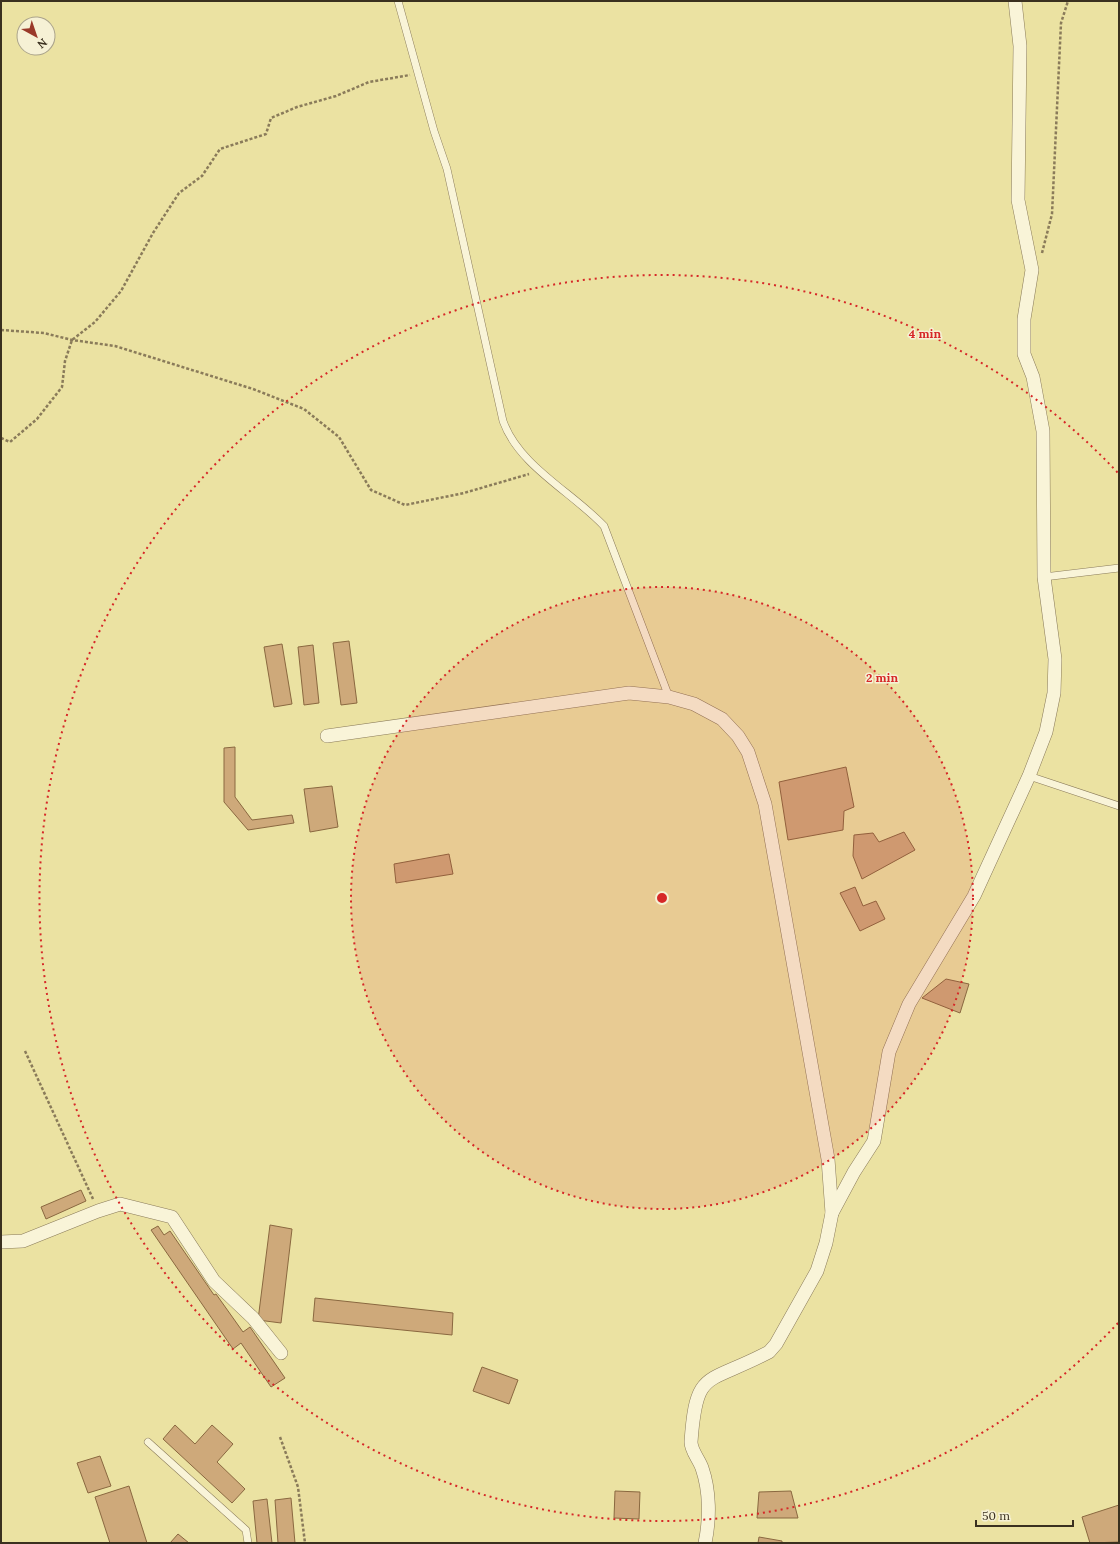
<svg xmlns="http://www.w3.org/2000/svg" width="1120" height="1544" font-family="Lora,serif">
	<rect width="100%" height="100%" fill="#efe8c5"/>
	<path fill="#ebe2a2" fill-rule="evenodd" d="M1 1H1119V1543H1ZM24 24H48V48H24Z"/>
	<g fill="#cea97a" stroke="#8a6840">
		<polygon points="349,641 357,703 341,705 333,643"/>
		<polygon points="282,644 292,704 274,707 264,647"/>
		<polygon points="313,645 319,703 304,705 298,647"/>
		<polygon points="235,747 235,797 252,820 292,815 294,823 248,830 224,802 224,748"/>
		<polygon points="846,767 854,807 844,811 843,830 788,840 779,782"/>
		<polygon points="332,786 338,827 310,832 304,789"/>
		<polygon points="904,832 915,850 862,879 853,856 854,835 873,833 879,842"/>
		<polygon points="449,854 453,874 396,883 394,864"/>
		<polygon points="855,887 863,906 876,901 885,919 860,931 840,893"/>
		<polygon points="946,979 969,984 960,1013 922,998"/>
		<polygon points="81,1190 86,1201 46,1219 41,1207"/>
		<polygon points="270,1225 292,1229 281,1323 258,1320"/>
		<polygon points="158,1226 164,1235 170,1231 214,1295 216,1294 243,1332 250,1327 285,1378 271,1387 241,1343 233,1349 151,1230"/>
		<polygon points="315,1298 453,1313 452,1335 313,1321"/>
		<polygon points="482,1367 518,1380 509,1404 473,1391"/>
		<polygon points="175,1425 195,1444 212,1425 233,1444 217,1462 245,1489 232,1503 163,1439"/>
		<polygon points="100,1456 111,1486 88,1493 77,1463"/>
		<polygon points="129,1486 147,1543 110,1543 95,1497"/>
		<polygon points="615,1491 640,1492 639,1519 614,1518"/>
		<polygon points="791,1491 798,1518 757,1518 759,1492"/>
		<polygon points="291,1498 295,1543 278,1543 275,1500"/>
		<polygon points="267,1499 272,1543 257,1543 253,1501"/>
		<polygon points="1119,1505 1119,1542 1090,1543 1082,1517"/>
		<polygon points="178,1534 189,1543 170,1543"/>
		<polygon points="759,1537 782,1541 782,1543 758,1543"/>
	</g>
	<g fill="none" stroke-linecap="round" stroke-linejoin="round">
		<defs>
			<g id="lane">
				<path d="M398 1 434 131 447 169 503 421C519 466 572 492 604 526L669 697"/>
				<polyline points="1044,577 1119,568"/>
				<polyline points="1029,776 1119,806"/>
				<polyline points="148,1442 246,1530 248,1543"/>
			</g>
			<g id="street">
				<path d="M327 736 629 693 669 697 694 704 722 719 738 736 748 752 765 804 828 1159 832 1213 826 1243 817 1271 776 1344 769 1352 761 1356C705 1384 696 1371 691 1442 691 1451 699 1459 702 1468 710 1491 710 1519 705 1543"/>
				<polyline points="832,1213 854,1172 874,1141 889,1052 909,1004 974,896 1029,776 1046,732 1054,693 1055,659 1044,577 1043,431 1033,377 1024,354 1024,319 1032,270 1018,200 1020,46 1015,1"/>
				<polyline points="1,1242 23,1241 98,1211 120,1204 172,1217 214,1281 253,1318 281,1353"/>
			</g>
		</defs>
		<use href="#lane" stroke="#8a7b5a" stroke-width="8"/>
		<use href="#street" stroke="#8a7b5a" stroke-width="14"/>
		<g stroke="#8a7b5a" stroke-width="2.5" stroke-dasharray="3 2" stroke-linecap="butt">
			<polyline points="1042,253 1052,214 1061,23 1068,1"/>
			<polyline points="1,330 44,333 72,340 115,346 253,389 304,409 339,437 371,490 405,505 464,493 529,474"/>
			<polyline points="1,438 10,442 37,419 62,387 65,361 72,340 95,322 121,291 153,233 179,193 202,176 220,149 266,134 271,118 297,107 336,96 369,82 410,75"/>
			<polyline points="25,1051 93,1199"/>
			<polyline points="280,1437 298,1487 305,1543"/>
		</g>
		<use href="#lane" stroke="#f9f4d8" stroke-width="7"/>
		<use href="#street" stroke="#f9f4d8" stroke-width="13"/>
	</g>
	<circle cx="662" cy="898" r="311" fill="#d62828" fill-opacity=".12"/>
	<g fill="none" stroke="#d62828" stroke-width="2" stroke-dasharray="2 4">
		<circle cx="662" cy="898" r="311"/>
		<path d="M1118 1323A623 623 0 1 1 1118 473"/>
	</g>
	<circle cx="662" cy="898" r="6" fill="#d62828" stroke="#f6f1d5" stroke-width="2"/>
	<g font-size="12" text-anchor="middle" font-weight="bold" fill="#d62828" stroke="#f6f1d5" stroke-width="3" stroke-linejoin="round" paint-order="stroke">
		<text x="925" y="338">4 min</text>
		<text x="882" y="682">2 min</text>
	</g>
	<rect width="1120" height="1544" fill="none" stroke="#3a301f" stroke-width="4"/>
	<g transform="translate(36 36) rotate(140)"><circle r="19" fill="#f6f1d5" stroke="#aba48c"/>
	<path d="M0-3L7 15L0 10L-7 15Z" fill="#9a3929"/>
	<text y="-6" font-size="11" font-weight="bold" text-anchor="middle" fill="#3a301f">N</text>
	</g>
	<path d="M976 1520v6h97v-6" fill="none" stroke="#3a301f" stroke-width="2"/>
	<text x="982" y="1520" font-size="12" fill="#3a301f" stroke="#f6f1d5" stroke-width="3" paint-order="stroke">50 m</text>
</svg>
